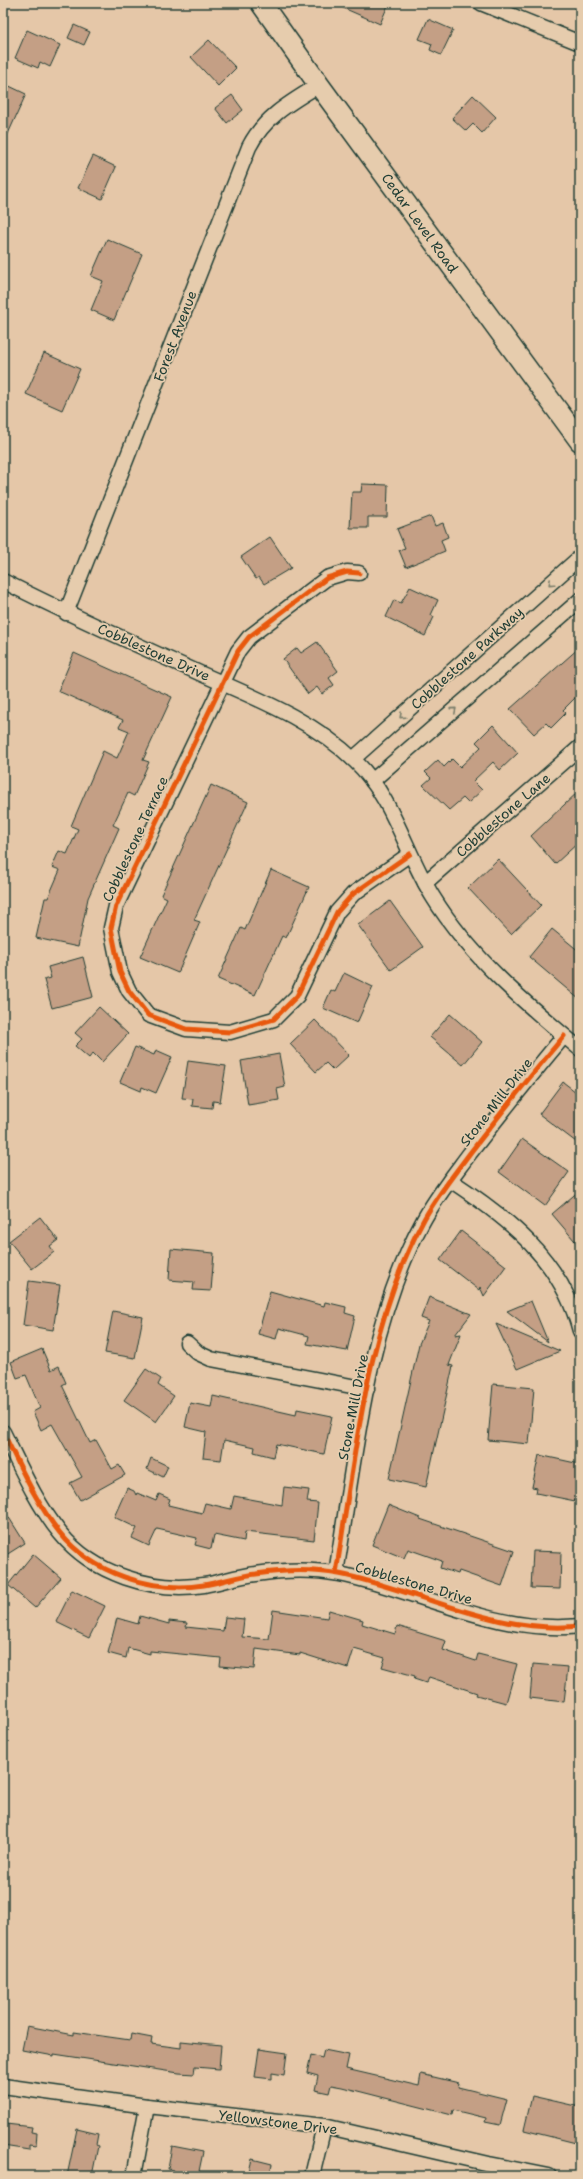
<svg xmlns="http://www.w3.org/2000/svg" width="583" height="2179" font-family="'Shantell Sans',sans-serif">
	<rect width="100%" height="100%" fill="#e5c7a8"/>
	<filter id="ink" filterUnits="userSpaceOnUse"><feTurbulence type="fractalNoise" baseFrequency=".025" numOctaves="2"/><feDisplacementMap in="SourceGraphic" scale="8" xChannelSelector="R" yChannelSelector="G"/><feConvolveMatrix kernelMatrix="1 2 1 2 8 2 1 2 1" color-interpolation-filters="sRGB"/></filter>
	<g filter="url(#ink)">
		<g fill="#c49f85" stroke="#1f3d34">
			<polygon points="332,3 389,3 380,24"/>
			<polygon points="428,19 453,30 441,55 430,50 432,44 419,39"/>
			<polygon points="74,25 90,32 84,45 68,38"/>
			<polygon points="27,30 60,45 50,67 40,62 38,68 15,58"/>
			<polygon points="209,40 236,68 218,86 191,57"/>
			<polygon points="3,83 26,94 3,145"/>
			<polygon points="232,95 243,110 227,123 215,108"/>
			<polygon points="473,95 496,117 482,133 473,124 466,131 452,118"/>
			<polygon points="93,156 116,167 102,199 78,188"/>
			<polygon points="107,239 142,254 114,320 91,310 103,281 91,276"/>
			<polygon points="44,353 80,369 62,410 26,394"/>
			<polygon points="362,484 388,485 387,517 368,517 368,528 350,528 352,492 361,492"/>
			<polygon points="431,516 435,526 443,523 448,537 441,540 445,551 406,567 399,550 405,548 397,529"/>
			<polygon points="270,537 291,568 264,584 259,577 256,579 241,557"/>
			<polygon points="410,587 438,600 431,615 434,617 425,636 386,617 394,600 401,603"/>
			<polygon points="317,642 338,671 329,678 334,685 322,694 317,687 308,694 283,659 297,648 301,653"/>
			<polygon points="580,647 580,693 563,710 566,713 551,728 546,723 534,734 510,709"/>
			<polygon points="74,653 172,697 143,760 149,762 134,796 128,793 113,825 119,828 88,898 78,947 36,938 45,898 48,898 60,870 52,867 59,851 67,854 78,829 71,826 103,751 117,758 129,731 119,727 123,720 58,691"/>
			<polygon points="493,725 518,753 500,770 493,762 473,781 482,790 468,803 463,798 449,810 423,785 431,778 425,772 438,760 444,767 452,759 460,767 481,747 476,742"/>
			<polygon points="211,785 248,802 194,920 200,922 178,973 140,957 167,898 161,895"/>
			<polygon points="580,790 580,841 555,864 531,836"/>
			<polygon points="498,859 541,905 511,934 468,888"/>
			<polygon points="271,870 309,887 286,938 282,936 255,995 218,979 241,928 245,930"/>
			<polygon points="390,901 423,947 391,970 358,925"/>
			<polygon points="552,929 580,952 580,1000 529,957"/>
			<polygon points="83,957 93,997 52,1008 44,980 51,978 48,967"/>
			<polygon points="344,973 373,987 357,1023 323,1008 331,990 335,992"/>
			<polygon points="99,1007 128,1034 102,1062 93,1053 89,1058 75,1046 82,1039 75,1033"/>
			<polygon points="450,1014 482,1042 463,1065 430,1037"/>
			<polygon points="315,1020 349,1055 333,1070 326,1063 316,1072 290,1044"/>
			<polygon points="135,1047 154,1055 156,1050 172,1057 156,1093 142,1087 141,1091 120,1082"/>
			<polygon points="279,1054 285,1087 277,1089 279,1100 248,1105 241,1061"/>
			<polygon points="188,1061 226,1066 220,1102 213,1101 212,1108 192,1106 193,1099 182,1098"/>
			<polygon points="563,1082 580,1095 580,1145 539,1114"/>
			<polygon points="522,1139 569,1172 545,1206 499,1172"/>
			<polygon points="580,1190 580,1247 552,1214"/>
			<polygon points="40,1217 58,1240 50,1246 54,1252 32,1269 9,1241"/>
			<polygon points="461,1231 506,1266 484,1296 480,1287 479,1290 440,1260"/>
			<polygon points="171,1249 214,1253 211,1291 193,1290 194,1282 169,1280"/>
			<polygon points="29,1281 60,1285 53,1330 23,1325"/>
			<polygon points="270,1291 324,1306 325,1302 346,1307 345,1313 355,1316 347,1351 307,1344 309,1336 279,1328 276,1339 258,1334"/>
			<polygon points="429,1297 471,1314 455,1335 461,1334 449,1365 453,1366 426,1487 389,1479 419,1344 429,1321 421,1318"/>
			<polygon points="531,1301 548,1342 507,1311"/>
			<polygon points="113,1311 143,1317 135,1358 105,1353"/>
			<polygon points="496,1324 560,1351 517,1369"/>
			<polygon points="42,1349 51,1370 59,1366 66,1383 62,1385 90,1443 96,1440 112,1469 119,1465 125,1475 80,1500 70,1483 82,1477 52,1424 41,1430 33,1412 40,1408 26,1375 17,1378 11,1362"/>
			<polygon points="146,1369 161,1379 158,1385 174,1396 156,1422 124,1400"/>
			<polygon points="493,1384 534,1388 529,1444 488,1440"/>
			<polygon points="213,1396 296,1415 297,1409 332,1416 324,1454 276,1444 273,1457 254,1452 255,1447 224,1440 221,1460 203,1458 206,1432 185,1427 190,1403 211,1407"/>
			<polygon points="539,1455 580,1464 580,1502 536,1493 537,1488 532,1487"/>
			<polygon points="151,1458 168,1466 163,1477 147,1469"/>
			<polygon points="284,1487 309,1490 307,1502 318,1503 314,1540 245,1532 244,1541 214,1535 211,1549 195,1545 197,1538 157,1529 149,1546 132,1538 137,1528 114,1517 127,1488 134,1491 136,1495 137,1493 156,1501 159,1494 170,1499 168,1505 202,1513 205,1503 231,1509 234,1496 282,1505"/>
			<polygon points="388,1505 420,1518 420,1519 514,1551 502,1586 459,1571 458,1574 440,1568 442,1561 408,1549 404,1558 372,1545"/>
			<polygon points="3,1508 25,1543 3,1557"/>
			<polygon points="533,1551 561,1552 560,1589 531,1588"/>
			<polygon points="33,1554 61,1578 35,1608 8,1585"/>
			<polygon points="72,1590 105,1606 89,1638 56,1622"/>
			<polygon points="273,1610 327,1618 329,1610 363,1620 362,1624 395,1634 397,1626 446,1641 443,1650 476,1661 478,1654 517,1664 506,1703 476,1695 477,1693 429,1677 426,1683 414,1679 415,1676 382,1667 385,1658 354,1649 348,1668 300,1653 300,1655 256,1649 254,1669 220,1666 221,1658 150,1651 150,1654 128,1648 126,1658 108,1653 117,1618 138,1624 140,1616 169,1624 169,1621 187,1623 186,1627 223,1631 225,1617 244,1619 242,1637 269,1639"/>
			<polygon points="533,1664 568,1667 564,1702 530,1698"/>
			<polygon points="27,2026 74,2035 74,2032 130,2040 131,2034 152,2038 151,2044 181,2048 181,2041 221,2045 219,2069 195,2067 194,2074 179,2073 54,2054 54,2056 22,2050"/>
			<polygon points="259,2049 287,2053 284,2075 272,2073 272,2079 255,2077"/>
			<polygon points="324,2050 349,2055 346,2069 419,2086 421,2074 459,2083 458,2087 507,2099 500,2125 485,2122 486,2118 453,2110 452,2115 342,2087 331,2085 329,2093 315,2090 318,2076 307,2073 311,2055 322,2058"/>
			<polygon points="532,2096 580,2107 580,2144 524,2130"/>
			<polygon points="6,2124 32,2127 31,2132 37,2133 36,2146 29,2145 29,2150 3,2146"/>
			<polygon points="77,2129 98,2134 96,2145 98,2146 92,2176 67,2176"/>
			<polygon points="172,2146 203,2152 198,2176 172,2176 173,2170 168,2169"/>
			<polygon points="252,2159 272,2164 269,2176 248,2176"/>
		</g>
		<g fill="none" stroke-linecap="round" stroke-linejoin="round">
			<defs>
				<g id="street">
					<polyline points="481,3 580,43"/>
					<polyline points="359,573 347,572 327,578 249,637 238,651 116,906 111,928 120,972 129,991 148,1015 186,1029 230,1032 274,1019 297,996 337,912 353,894 410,854"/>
					<path d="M3 581C66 613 130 642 195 671 250 696 311 718 355 761 393 797 406 854 433 897 470 957 526 1004 580 1049"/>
					<path d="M66 613 249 147C264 117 291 102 319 85"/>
					<polyline points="353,759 580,557"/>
					<polyline points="372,781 580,600"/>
					<polyline points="425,883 580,747"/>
					<path d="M450 1180C508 1218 562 1260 580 1331"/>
					<polyline points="187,1343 198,1353 211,1359 367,1389"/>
					<path d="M3 1432C20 1466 36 1503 60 1533 93 1574 153 1593 204 1585 221 1582 238 1576 256 1574 282 1570 313 1569 339 1574 419 1590 496 1635 580 1626"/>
					<path d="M336 1573C355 1458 366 1327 422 1223 435 1198 453 1176 470 1153 501 1113 532 1074 564 1036"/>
					<polyline points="3,2086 147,2106 324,2126 489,2164 549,2176"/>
					<polyline points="134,2176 147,2106"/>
					<polyline points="312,2176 324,2126"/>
				</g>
				<polyline id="secondary" points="261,3 319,85 580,441"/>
			</defs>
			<use href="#street" stroke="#1f3d34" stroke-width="17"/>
			<use href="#secondary" stroke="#1f3d34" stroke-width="23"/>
			<use href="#street" stroke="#e6ccad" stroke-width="14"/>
			<use href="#secondary" stroke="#e6ccad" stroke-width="20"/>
			<defs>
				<g id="cycleway">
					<polyline points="359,573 347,572 327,578 249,637 238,651 116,906 111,928 120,972 129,991 148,1015 186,1029 230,1032 274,1019 297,996 337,912 353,894 410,854"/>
					<path d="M3 1432C20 1466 36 1503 60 1533 93 1574 153 1593 204 1585 221 1582 238 1576 256 1574 282 1570 313 1569 339 1574 419 1590 496 1635 580 1626"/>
					<path d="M336 1573C355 1458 366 1327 422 1223 435 1198 453 1176 470 1153 501 1113 532 1074 564 1036"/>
				</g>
			</defs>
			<use href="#cycleway" stroke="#e6ccad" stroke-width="8"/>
			<use href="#cycleway" stroke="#e8590c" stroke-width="5"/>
		</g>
		<defs><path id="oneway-chevron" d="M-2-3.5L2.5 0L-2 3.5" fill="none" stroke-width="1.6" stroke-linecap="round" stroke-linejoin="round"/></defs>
		<g stroke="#797d6a">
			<use href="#oneway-chevron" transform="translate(551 583) rotate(138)"/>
			<use href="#oneway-chevron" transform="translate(454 710) rotate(-41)"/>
			<use href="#oneway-chevron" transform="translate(402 716) rotate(138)"/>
		</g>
	</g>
	<g text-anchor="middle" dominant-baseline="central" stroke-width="3.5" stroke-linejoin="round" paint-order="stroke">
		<g font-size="14" fill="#1f3d34" stroke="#e6ccad">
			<text transform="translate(420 223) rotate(54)">Cedar Level Road</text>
			<text transform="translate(175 336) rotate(-69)">Forest Avenue</text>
			<text transform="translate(154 652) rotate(24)">Cobblestone Drive</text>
			<text transform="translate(467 658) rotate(-42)">Cobblestone Parkway</text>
			<text transform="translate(503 815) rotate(-41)">Cobblestone Lane</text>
			<text transform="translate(135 839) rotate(-65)">Cobblestone Terrace</text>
			<text transform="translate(496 1102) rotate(-52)">Stone Mill Drive</text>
			<text transform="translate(353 1407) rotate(-79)">Stone Mill Drive</text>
			<text transform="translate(414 1583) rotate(16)">Cobblestone Drive</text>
			<text transform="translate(278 2122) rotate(7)">Yellowstone Drive</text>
		</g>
	</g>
	<rect width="583" height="2179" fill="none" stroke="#e6ccad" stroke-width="16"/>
	<rect x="8" y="8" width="567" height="2163" fill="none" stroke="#1f3d34" stroke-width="1.5" filter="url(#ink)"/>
</svg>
